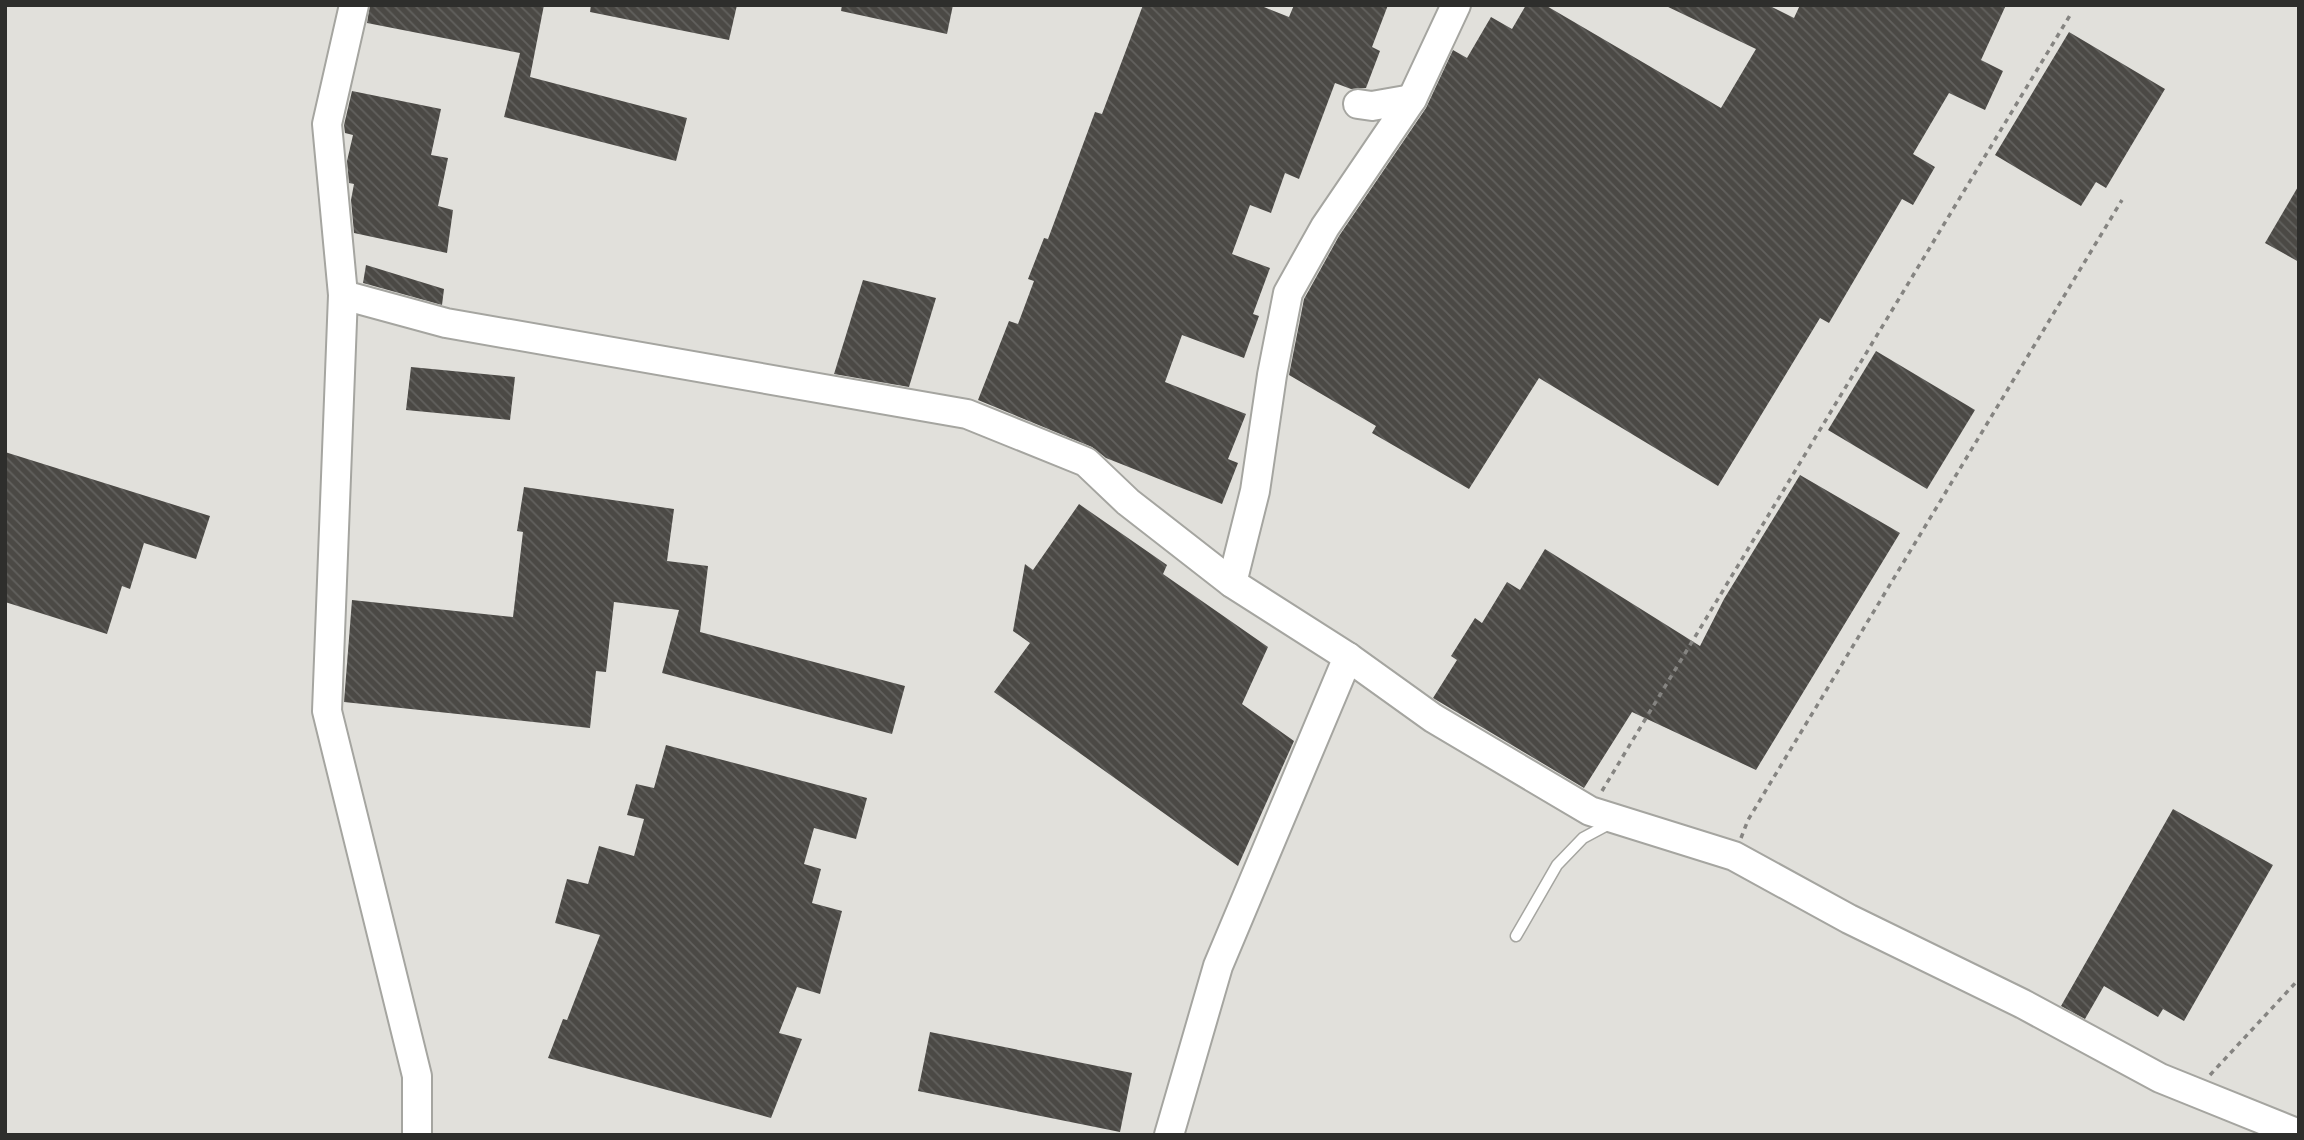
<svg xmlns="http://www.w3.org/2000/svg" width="2304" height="1140" font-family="Lato,sans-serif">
	<defs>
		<pattern id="building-back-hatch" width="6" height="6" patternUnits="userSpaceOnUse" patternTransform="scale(1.75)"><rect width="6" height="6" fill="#4b4945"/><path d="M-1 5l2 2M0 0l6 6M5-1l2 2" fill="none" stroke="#62615e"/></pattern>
	</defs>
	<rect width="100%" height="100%" fill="#e1e0db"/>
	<g fill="url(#building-back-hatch)">
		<polygon points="370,5 544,5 530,77 687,118 676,161 504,117 520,53 367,23"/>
		<polygon points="591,5 737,5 729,40 590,12"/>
		<polygon points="842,5 953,5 947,34 841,11"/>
		<polygon points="1143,5 1259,5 1289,17 1294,5 1388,5 1372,47 1380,51 1366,88 1351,89 1335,83 1299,179 1285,173 1271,213 1250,205 1232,254 1270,268 1253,314 1259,316 1244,358 1182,335 1165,382 1246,414 1228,459 1238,463 1222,504 1106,458 1092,447 978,400 1009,321 1018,324 1034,281 1028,279 1044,238 1048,239 1095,112 1102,114"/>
		<polygon points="1526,5 1545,5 1721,108 1756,49 1664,5 1768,5 1794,18 1800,5 2006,5 1981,60 2003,71 1985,110 1949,93 1913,154 1935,167 1913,205 1902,199 1829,323 1820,318 1718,486 1539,378 1469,489 1372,433 1376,426 1289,375 1304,299 1339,236 1426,108 1453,50 1467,58 1491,17 1512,29"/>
		<polygon points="2069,32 2165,89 2106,188 2096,182 2081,206 1995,155"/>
		<polygon points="352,91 441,109 431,155 448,158 438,206 453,210 447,253 354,233 351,200 354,184 349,183 347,161 353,135 345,133 344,125"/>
		<polygon points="2299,185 2299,262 2265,243"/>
		<polygon points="366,265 444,289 442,305 363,283"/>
		<polygon points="863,280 936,298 909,387 834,374"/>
		<polygon points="1876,351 1975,410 1927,489 1828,430"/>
		<polygon points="411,367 515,377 510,420 406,410"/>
		<polygon points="5,452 210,516 196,559 144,543 130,589 122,586 107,634 5,602"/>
		<polygon points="1800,475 1900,533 1756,770 1632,712 1584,788 1433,698 1457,660 1451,656 1475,618 1482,623 1507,582 1520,590 1545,549 1700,646 1724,599"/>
		<polygon points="524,487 674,509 667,561 708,566 700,632 905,686 892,734 662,673 679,610 614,602 606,672 596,671 590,728 344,702 352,600 513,617 523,532 517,531"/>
		<polygon points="1079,504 1167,565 1163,574 1268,647 1242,704 1294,741 1238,866 994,692 1030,643 1013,631 1025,564 1033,570"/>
		<polygon points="666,745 867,798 856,839 814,828 804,864 821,869 812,903 842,911 820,994 797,987 779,1033 802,1039 771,1118 548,1058 563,1019 567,1020 600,935 555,923 567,879 588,884 599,846 634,856 644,819 627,815 636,784 654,788"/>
		<polygon points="2173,809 2273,865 2184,1021 2163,1009 2158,1017 2104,986 2085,1019 2061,1006"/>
		<polygon points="930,1032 1132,1073 1120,1132 918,1091"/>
	</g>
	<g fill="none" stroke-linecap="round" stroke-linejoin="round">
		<defs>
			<polyline id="lane" points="1516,936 1557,865 1583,838 1611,823"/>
			<g id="secondary">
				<polyline points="354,5 327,124 343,295 327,711 417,1076 417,1135"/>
				<polyline points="1412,99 1456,5"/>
				<polyline points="1358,104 1372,106 1412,99 1325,227 1288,293 1272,375 1255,491 1232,583 1348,657 1433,718 1590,811 1734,856 1849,919 2023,1004 2160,1078 2299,1134"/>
				<polyline points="343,295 446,323 967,414 1086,462 1128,502 1232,583"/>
				<polyline points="1169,1135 1218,966 1348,657"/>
			</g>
		</defs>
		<use href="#lane" stroke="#a5a5a0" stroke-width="13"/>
		<use href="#secondary" stroke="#a5a5a0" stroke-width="32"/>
		<g stroke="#858481" stroke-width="3.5" stroke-dasharray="5 5" stroke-linecap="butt">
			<polyline points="1602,791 2072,12"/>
			<polyline points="1741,838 1748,820 2122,200"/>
			<polyline points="2210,1075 2299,979"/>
		</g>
		<use href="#lane" stroke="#fff" stroke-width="10"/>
		<use href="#secondary" stroke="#fff" stroke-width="28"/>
	</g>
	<rect width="2304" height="1140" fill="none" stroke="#2e2e2c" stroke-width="14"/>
</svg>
